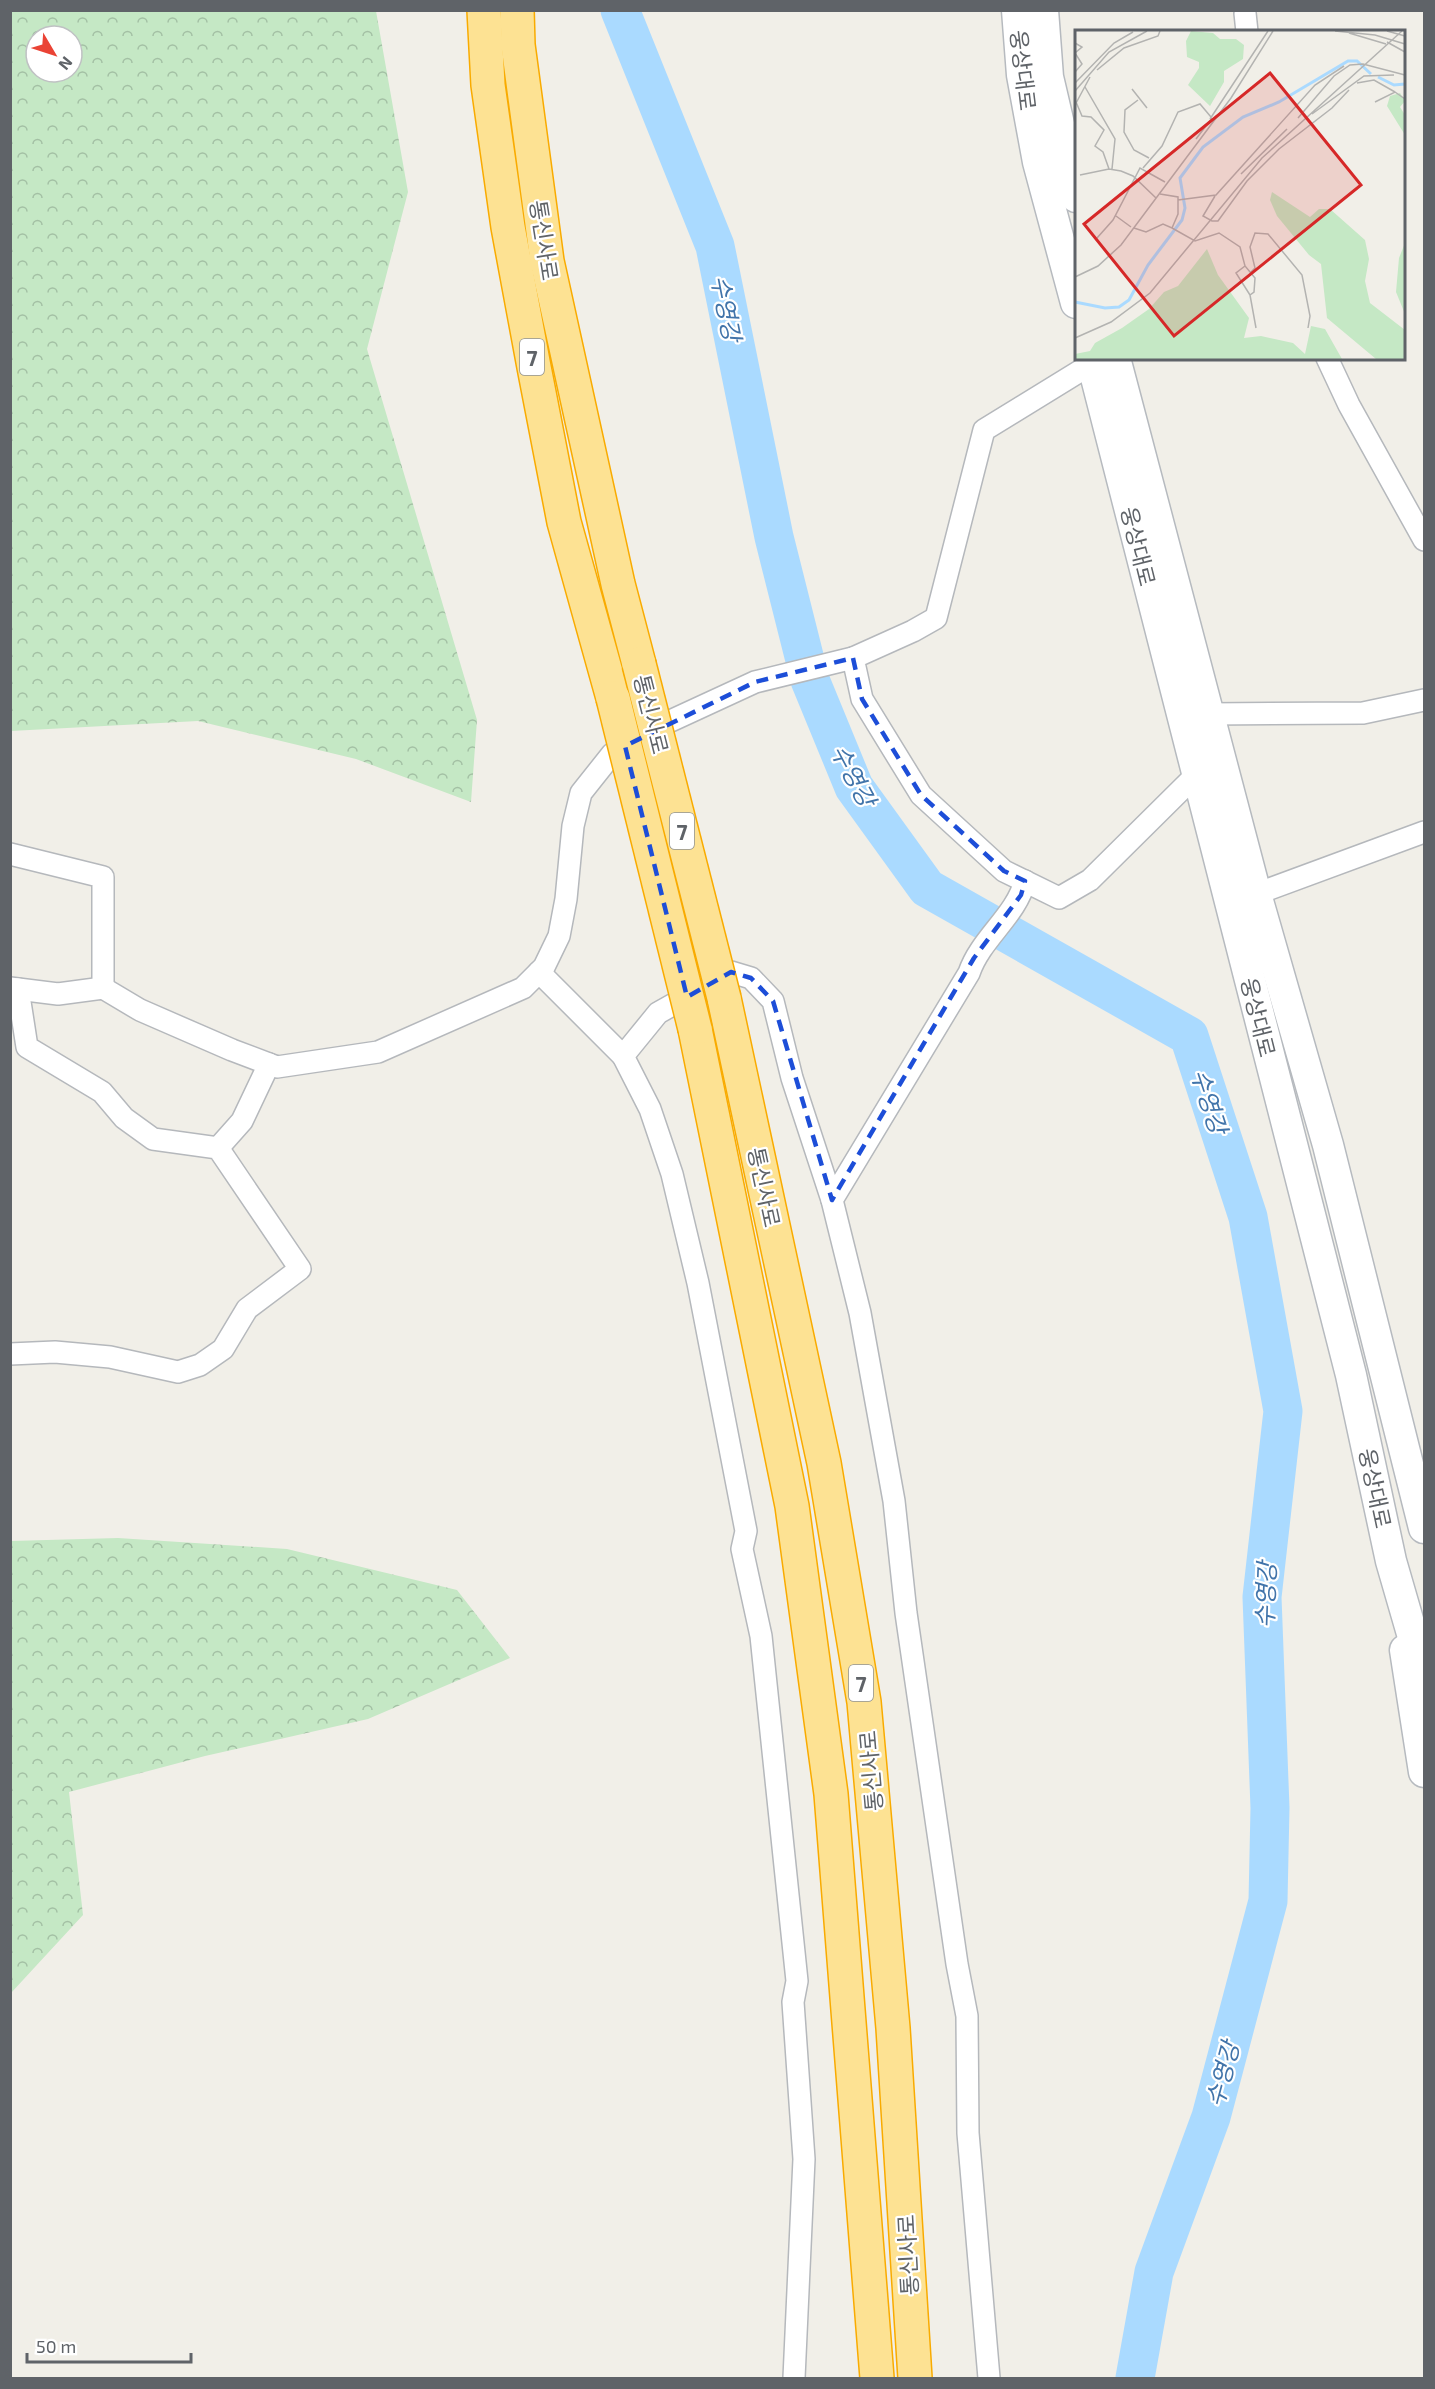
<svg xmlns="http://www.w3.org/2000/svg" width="1435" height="2389" font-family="'Exo 2','Noto Sans KR',sans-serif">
	<defs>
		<pattern id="forest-crowns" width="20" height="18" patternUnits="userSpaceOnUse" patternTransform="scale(1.5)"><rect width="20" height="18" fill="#c5e8c5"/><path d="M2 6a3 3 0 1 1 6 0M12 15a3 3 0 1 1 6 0" fill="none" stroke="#a3c0a4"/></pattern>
	</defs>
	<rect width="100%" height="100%" fill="#f1efe8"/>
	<g fill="url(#forest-crowns)" fill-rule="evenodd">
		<path d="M11 10 376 11 408 192 367 349 477 720 471 802 356 759 198 721 11 731ZM36 36H72V72H36Z"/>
		<polygon points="118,1538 287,1549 457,1590 510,1658 368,1719 205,1756 69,1792 83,1915 11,1993 11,1541"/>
	</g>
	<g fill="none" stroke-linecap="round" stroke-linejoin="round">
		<polyline stroke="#aadaff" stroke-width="39" points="620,10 715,246 774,537 810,680 854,787 927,888 1189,1036 1248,1217 1283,1411 1262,1597 1270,1808 1268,1901 1211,2117 1154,2272 1135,2378"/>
		<defs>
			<g id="street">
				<polyline points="1245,13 1247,32"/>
				<polyline points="1327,358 1349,405 1424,540"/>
				<polyline points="1093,363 984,430 936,618 913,631 853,658 862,699 921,795 1004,871 1059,898 1090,880 1197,774"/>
				<polyline points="1198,717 1208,714 1363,713 1424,700"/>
				<polyline points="10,854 103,877 103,988"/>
				<polyline points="1256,894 1424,832"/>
				<polyline points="539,972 623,1056"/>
				<polyline points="10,988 58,994 103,988 140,1010 232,1050 277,1067 378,1052 523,988 544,967 559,936 566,899 573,826 581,793 612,754 651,730 755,682 853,658"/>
				<polyline points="218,1148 242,1121 269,1064"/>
				<polyline points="10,1354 55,1352 110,1357 178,1372 200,1365 223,1349 247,1309 300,1269 218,1148 153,1139 124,1118 102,1092 27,1047 18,989"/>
				<polyline points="794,2378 804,2159 793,2002 797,1981 761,1636 742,1549 746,1531 698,1283 672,1174 650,1109 623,1056 658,1013 731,972 751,978 773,1001 792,1078 832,1200"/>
				<path d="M989 2378 968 2133 967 2016 957 1964 906 1613 894 1501 860 1313 832 1200 969 973C981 938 1016 916 1025 881"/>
			</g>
			<g id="secondary">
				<polyline points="1017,10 1022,75 1038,162 1076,303"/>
				<polyline points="1043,10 1048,77 1076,197"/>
				<polyline points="1091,358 1351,1375 1391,1561 1424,1675"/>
				<polyline points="1115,358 1256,894 1328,1145 1424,1528"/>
				<polyline points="1405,1650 1424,1772"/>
			</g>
			<g id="highway">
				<polyline points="484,10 488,85 508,227 534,367 564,522 613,698"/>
				<polyline points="517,10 518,45 547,261 618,584 639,664"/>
				<polyline points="724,998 824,1463 864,1702 893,2028 915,2378"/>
				<polyline points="695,1029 792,1506 831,1794 877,2378"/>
			</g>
		</defs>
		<use href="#street" stroke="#b5b8bc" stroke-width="24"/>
		<use href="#secondary" stroke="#b6babf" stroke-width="33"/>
		<use href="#highway" stroke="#f9ab00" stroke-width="36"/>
		<use href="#street" stroke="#fff" stroke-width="21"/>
		<use href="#secondary" stroke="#fff" stroke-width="30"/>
		<use href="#highway" stroke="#fde293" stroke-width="33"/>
		<defs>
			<g id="highway-bridge">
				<polyline points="639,664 724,998"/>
				<polyline points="613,698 695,1029"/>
			</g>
		</defs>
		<use href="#highway-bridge" stroke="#f9ab00" stroke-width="36" stroke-linecap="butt"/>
		<use href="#highway-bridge" stroke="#fde293" stroke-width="33"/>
	</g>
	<path fill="none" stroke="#1d4ed8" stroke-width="4.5" stroke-dasharray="12 8" stroke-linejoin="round" d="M853 658 862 699 921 795 1004 871 1025 881 1021 895 974 958 832 1200 773 1001 751 978 731 972 687 997 625 746 755 682Z"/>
	<g text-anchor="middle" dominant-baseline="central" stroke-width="4.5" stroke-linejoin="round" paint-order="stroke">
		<g fill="#fff" stroke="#8f9295" stroke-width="1.5">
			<rect x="520" y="339" width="24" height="36" rx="4.5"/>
			<rect x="670" y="813" width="24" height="36" rx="4.5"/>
			<rect x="849" y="1665" width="24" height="36" rx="4.5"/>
		</g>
		<g font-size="21" font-weight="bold" fill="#5f6368">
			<text x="532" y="357">7</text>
			<text x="682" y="831">7</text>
			<text x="861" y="1683">7</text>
		</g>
		<g font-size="22" fill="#5f6368" stroke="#fff">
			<text transform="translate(1024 70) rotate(83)">웅상대로</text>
			<text transform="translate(545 240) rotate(81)">통신사로</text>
			<text transform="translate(1139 546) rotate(76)">웅상대로</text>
			<text transform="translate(652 714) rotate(76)">통신사로</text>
			<text transform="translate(1259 1017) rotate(76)">웅상대로</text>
			<text transform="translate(765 1187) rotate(78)">통신사로</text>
			<text transform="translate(1376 1488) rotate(78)">웅상대로</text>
			<text transform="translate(870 1771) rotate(-95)">통신사로</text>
			<text transform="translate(907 2255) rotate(-93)">통신사로</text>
		</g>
		<g font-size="24" font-style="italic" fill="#4174aa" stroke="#fff">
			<text transform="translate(727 308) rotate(79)">수영강</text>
			<text transform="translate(854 775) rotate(62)">수영강</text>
			<text transform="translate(1210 1101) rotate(72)">수영강</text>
			<text transform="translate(1265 1595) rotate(-88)">수영강</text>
			<text transform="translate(1222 2074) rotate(-75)">수영강</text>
		</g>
	</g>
	<g transform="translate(1075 30)">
		<rect width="330" height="330" fill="#f1efe8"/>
		<path d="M116 1 138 3 145 9H161L169 15 168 29 149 41V52L135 76 113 55 124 38V32L112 27 111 11ZM325 63 330 71 325 77 330 85V105L312 76 315 66ZM197 162 235 187 244 179H255L290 210 294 229 290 251 295 273 330 300V329H301L252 288 246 234 234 225 202 186 195 170ZM330 213V284L321 262 324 228ZM132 219 143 245 174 288 169 308 186 306 218 313 230 324 236 296 250 299 267 329H0V324L15 321 20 313 47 298 74 279 89 262 103 256Z" fill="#c5e8c5"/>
		<path fill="none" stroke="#aadaff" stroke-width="3" d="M303 47 319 55 330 54M0 272 30 278 44 277 54 270 73 235 107 190 110 178 105 148 128 117 168 87 204 72 273 31H282L296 44"/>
		<path fill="none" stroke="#b3b3b1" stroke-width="1.5" d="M260 1 300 5 330 14M312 1 330 6M274 3 311 14M312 12 330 22M0 13 7 17 0 23 7 34 0 42M22 40 49 18 83 6 85 1M0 53 39 13 58 2M282 53 299 50 320 62M10 57 40 109 37 139M57 59 72 78M0 61 34 22 72 1M63 70 50 80 49 102 59 120 74 128M1 72 7 86 16 87 29 100 20 116 28 122 34 139M300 72 320 62 330 69M0 75 15 47M237 84 289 46 319 45M223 88 259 46 275 35 288 34 330 45M135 89 193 1M121 109 137 88M68 138 87 116 103 82 125 74 136 87M166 144 212 99M5 145 34 139 46 141 58 146 81 168M140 166 128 186 137 191H143L172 151 204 119 257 78 274 60M103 170 141 165 240 55 269 36M41 186 56 197M59 198 71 202 88 194 97 198 103 184V167L85 164M97 198 120 211 144 203 165 217 170 236 180 248 179 262 175 265 181 298M22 208 38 190 65 138 90 152M170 236 161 243 175 265M176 242 180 238 175 217 180 203 193 204 227 245 235 286 233 298M0 247 23 236 46 215 156 68 198 1M0 308 36 292 75 263 187 128 327 1"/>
		<path fill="#d62828" fill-opacity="0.15" stroke="#d62828" stroke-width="3" d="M195 43 286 155 99 306 9 194Z"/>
		<rect width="330" height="330" fill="none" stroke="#5f6368" stroke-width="3"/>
	</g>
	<rect width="1435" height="2389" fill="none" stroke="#5f6368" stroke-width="24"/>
	<g transform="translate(54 54) rotate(129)"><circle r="28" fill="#ffffff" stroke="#bfc1c3" stroke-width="1.5"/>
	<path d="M0-4.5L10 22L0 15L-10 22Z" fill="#ea4335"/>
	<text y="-9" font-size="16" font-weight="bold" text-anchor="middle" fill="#5f6368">N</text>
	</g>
	<path d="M27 2353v9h164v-9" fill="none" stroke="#5f6368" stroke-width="3"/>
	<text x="36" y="2353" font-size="18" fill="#5f6368" stroke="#ffffff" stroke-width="4.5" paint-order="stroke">50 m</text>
</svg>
